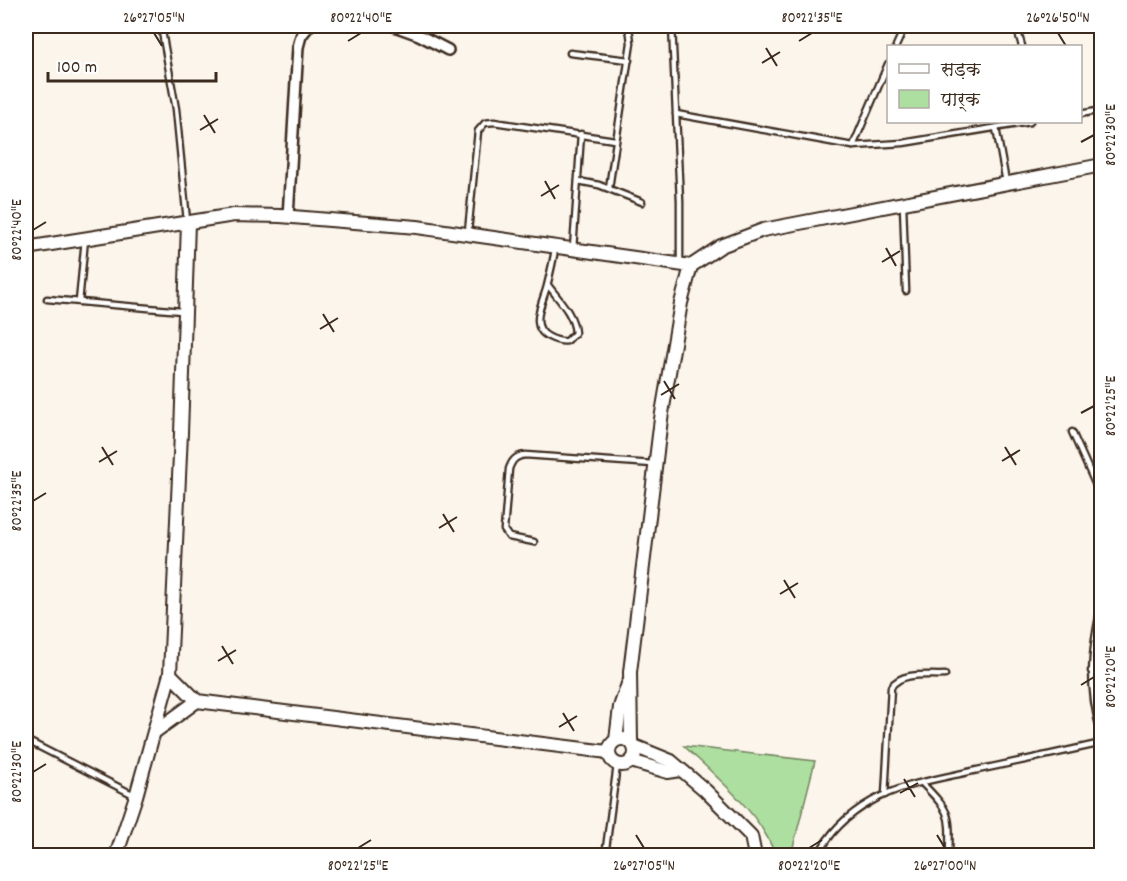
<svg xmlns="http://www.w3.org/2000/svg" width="1127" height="881" font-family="Dekko,'Playpen Sans Deva',sans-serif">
	<rect width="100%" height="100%" fill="#fbf5ec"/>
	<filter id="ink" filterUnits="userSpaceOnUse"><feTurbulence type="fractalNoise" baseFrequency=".0167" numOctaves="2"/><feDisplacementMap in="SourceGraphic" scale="12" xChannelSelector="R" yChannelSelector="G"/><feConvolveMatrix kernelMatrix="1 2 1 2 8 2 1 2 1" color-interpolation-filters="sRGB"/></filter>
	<g filter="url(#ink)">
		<path fill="#addfa0" stroke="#74845f" stroke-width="1.5" d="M684 746 815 761 791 855H775C762 814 715 776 684 746Z"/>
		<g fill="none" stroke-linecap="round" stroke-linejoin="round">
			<defs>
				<g id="lane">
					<polyline points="161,26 176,109 187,221"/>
					<polyline points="672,26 680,201 680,263"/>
					<polyline points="1016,26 1022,46"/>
					<polyline points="896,46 905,26"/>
					<polyline points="570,53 629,60"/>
					<polyline points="676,114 853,146 903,143 1030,122"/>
					<polyline points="1080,114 1102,110"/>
					<polyline points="996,128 1006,182"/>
					<polyline points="853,146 888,64"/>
					<polyline points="578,181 599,185 642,202"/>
					<polyline points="609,188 631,43 630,34 627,26"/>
					<polyline points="903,204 906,291"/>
					<polyline points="468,232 478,131 485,123 494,122 615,140"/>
					<polyline points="573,249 581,134"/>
					<path d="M548 285C558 299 574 314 575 333L567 341C560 342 555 340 549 337 528 327 543 302 547 286 550 274 553 262 555 249"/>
					<polyline points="47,299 182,311"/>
					<polyline points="79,302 85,239"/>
					<polyline points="1072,432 1102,499"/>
					<path d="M534 542 509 537 504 530 509 469C512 460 516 456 525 455L653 464"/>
					<path d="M1102 603C1091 651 1087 688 1102 736"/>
					<polyline points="1091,671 1102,669"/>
					<polyline points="26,740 134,795"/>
					<path d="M922 783C952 814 950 813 949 856"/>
					<path d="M885 795 891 687C902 671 928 676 945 675"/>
					<polyline points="605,856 617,765"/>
					<path d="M818 856C829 832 849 814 872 801 900 785 936 779 968 772 1012 763 1057 753 1102 743"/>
				</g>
				<g id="street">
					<polyline points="394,26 419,35 448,50"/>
					<polyline points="288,217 298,47 301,36 309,26"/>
				</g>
				<g id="secondary">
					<polyline points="26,248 234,215 280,216 417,227 691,266"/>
					<polyline points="170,674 197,701 608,752"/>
					<polyline points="156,731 197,701"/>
					<circle cx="622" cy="752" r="13"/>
					<polyline points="616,740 620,707 628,684"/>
					<polyline points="631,742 630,672 661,419 681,303 691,266 721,246 763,230 1102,165"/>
					<polyline points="634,746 671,761 705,790 751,836 755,856"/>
					<polyline points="631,761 668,772 680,770"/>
					<polyline points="116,856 136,796 170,674 181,433 188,223"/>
				</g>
			</defs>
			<use href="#lane" stroke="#3b2a1e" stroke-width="9"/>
			<use href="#street" stroke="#3b2a1e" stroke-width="14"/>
			<use href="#secondary" stroke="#3b2a1e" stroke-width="16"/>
			<use href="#lane" stroke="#fff" stroke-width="4.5"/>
			<use href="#street" stroke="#fff" stroke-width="9"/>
			<use href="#secondary" stroke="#fff" stroke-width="12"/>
		</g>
	</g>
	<path fill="none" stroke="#3b2a1e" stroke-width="2" d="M154 33 162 46M1058 33 1066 46M348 41 361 33M799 41 812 33M766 48 777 66M762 63 780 52M204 115 215 133M200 130 218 119M1081 142 1094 135M545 181 555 199M541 196 559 185M33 230 46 222M886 248 896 266M882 262 900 251M323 314 334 332M320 329 338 318M664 381 675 399M661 395 679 384M1081 413 1094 406M102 447 113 465M1005 447 1016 465M1002 461 1020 450M99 462 117 451M33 501 46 493M443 514 454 532M439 528 457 517M784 580 795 598M780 594 798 583M222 646 233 664M218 661 236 650M1081 685 1094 677M563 713 574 731M559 727 577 716M33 772 46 764M904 779 915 797M900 793 918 783M636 835 644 848M937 835 945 848M358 848 371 840M809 848 822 840"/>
	<rect width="1127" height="881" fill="none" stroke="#fff" stroke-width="66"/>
	<rect x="887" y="45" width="195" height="78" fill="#ffffff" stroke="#b1aaa5" stroke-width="1.5"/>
	<rect x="899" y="64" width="30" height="9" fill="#ffffff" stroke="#b1aaa5" stroke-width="1.5"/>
	<text x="941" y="75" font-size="18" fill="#3b2a1e">सड़क</text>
	<rect x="899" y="90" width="30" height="18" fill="#addfa0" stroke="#b1aaa5" stroke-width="1.5"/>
	<text x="941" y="105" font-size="18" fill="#3b2a1e">पार्क</text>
	<path d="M48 72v9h168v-9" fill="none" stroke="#3b2a1e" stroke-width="3"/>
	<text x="57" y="72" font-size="18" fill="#3b2a1e" stroke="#ffffff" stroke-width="4.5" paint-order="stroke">100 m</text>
	<rect x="33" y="33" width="1061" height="815" fill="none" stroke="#3b2a1e" stroke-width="2"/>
	<g font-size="15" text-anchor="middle" fill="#3b2a1e">
		<text x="154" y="22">26°27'05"N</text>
		<text x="361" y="22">80°22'40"E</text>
		<text x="812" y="22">80°22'35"E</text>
		<text x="1058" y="22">26°26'50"N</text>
		<text transform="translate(1110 135) rotate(-90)" y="5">80°22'30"E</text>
		<text transform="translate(16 230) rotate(-90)" y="5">80°22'40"E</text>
		<text transform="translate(1110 406) rotate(-90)" y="5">80°22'25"E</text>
		<text transform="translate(16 501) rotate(-90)" y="5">80°22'35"E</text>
		<text transform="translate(1110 677) rotate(-90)" y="5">80°22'20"E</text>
		<text transform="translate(16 772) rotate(-90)" y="5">80°22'30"E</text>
		<text x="358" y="870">80°22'25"E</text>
		<text x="644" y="870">26°27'05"N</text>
		<text x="809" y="870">80°22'20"E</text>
		<text x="945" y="870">26°27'00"N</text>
	</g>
</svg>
